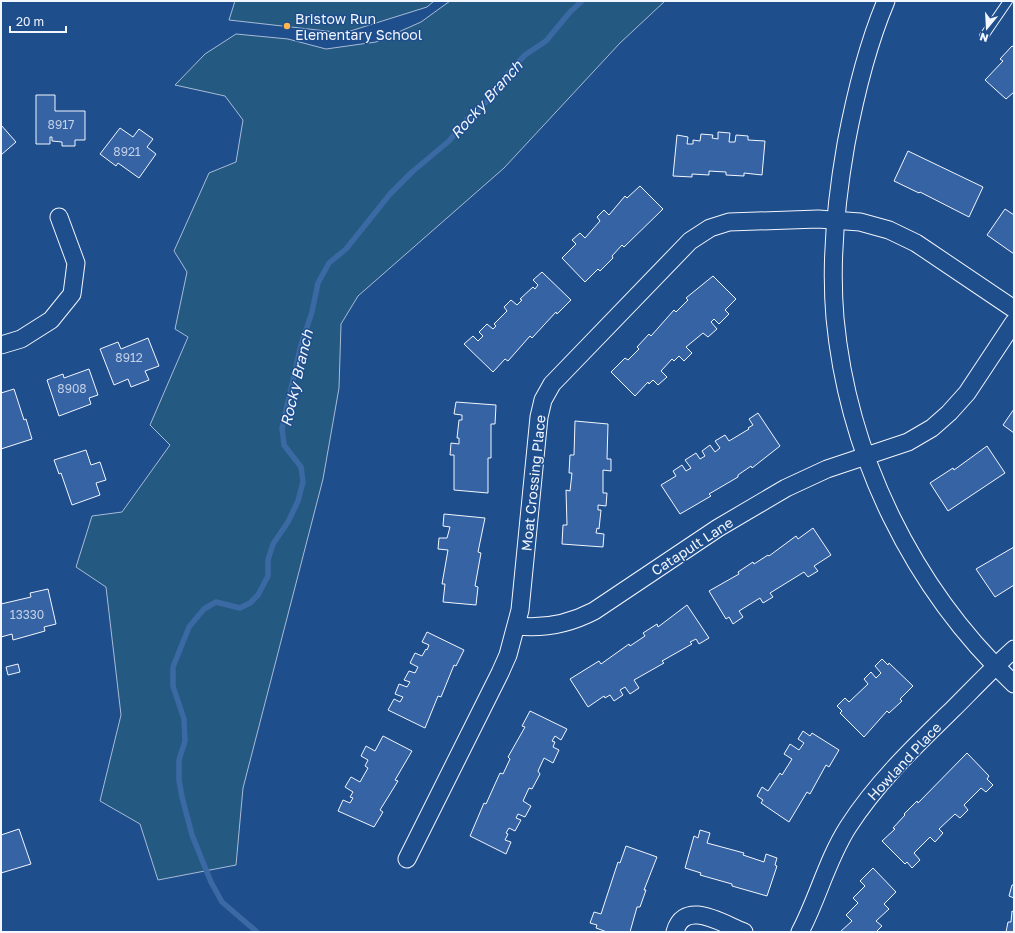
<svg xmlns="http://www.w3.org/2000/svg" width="1015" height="933" font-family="'Golos Text',sans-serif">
	<rect width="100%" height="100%" fill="#1f4e8c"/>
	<g fill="#245a82" stroke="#a8bbd7">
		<polygon points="235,1 434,1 427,7 344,33 229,20"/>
		<polygon points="450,1 665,1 620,43 504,168 358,296 341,324 339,388 323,479 243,788 236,865 158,880 140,824 100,801 121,715 106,587 76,567 92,516 122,512 170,445 150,425 188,337 175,329 187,272 174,251 209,173 236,162 243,120 225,96 175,85 205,54 236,34 288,39 326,49 376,42 421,22"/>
	</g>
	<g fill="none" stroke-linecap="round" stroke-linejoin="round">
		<polyline stroke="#3b69a3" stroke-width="5.5" points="257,932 222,902 211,882 192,835 182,797 179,780 179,760 185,741 184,719 173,686 173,667 189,627 204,609 216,602 240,608 250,603 258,595 268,576 268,560 273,544 288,522 298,501 303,482 301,467 284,445 282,428 301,345 312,312 318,283 329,263 346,249 390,194 412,172 449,141 468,118 491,98 509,72 525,55 546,41 570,12 582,1"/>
	</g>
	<g fill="#3563a3" stroke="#f2f6ff">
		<polygon points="1012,46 1014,47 1014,92 1006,99 985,80 1003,61 1000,59"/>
		<polygon points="36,95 55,95 55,111 85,111 85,140 75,140 75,146 62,146 62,142 52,141 52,137 50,137 50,144 36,144"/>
		<polygon points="1,125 16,142 1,155"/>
		<polygon points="120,128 133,137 139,129 153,139 147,147 156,154 139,178 118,163 116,166 100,154"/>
		<polygon points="718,132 730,133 729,142 735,142 736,135 748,136 748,140 765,141 762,175 744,173 744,176 726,175 726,172 709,171 709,175 692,174 692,177 673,176 677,135 688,137 687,144 693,144 693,140 700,141 701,134 713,135 712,138 718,139"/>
		<polygon points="908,151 983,187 969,217 920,192 919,193 894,181"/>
		<polygon points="640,186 663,209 624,247 622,245 612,256 613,258 600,271 598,269 585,282 562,258 576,244 572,240 580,233 585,238 600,221 597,217 604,210 609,215 625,196 627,198"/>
		<polygon points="1005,209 1014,215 1014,254 987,235"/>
		<polygon points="542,272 571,300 557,314 556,312 532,338 530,336 508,361 505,359 493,372 464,344 473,336 478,341 483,336 479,332 487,324 493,329 496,326 494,324 507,311 504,307 511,300 517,305 522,300 520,299 533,287 535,289 538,285 533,280"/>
		<polygon points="713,276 736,299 725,310 729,314 719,324 714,319 711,322 717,329 708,337 703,333 686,347 692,353 684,361 679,356 674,361 672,359 661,371 667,377 658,385 653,380 649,384 648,382 635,396 611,372 625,358 628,360 639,349 637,347 649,334 651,336 674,310 676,312 688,300 686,298"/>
		<polygon points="148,338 159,366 145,371 149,380 131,387 128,379 114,385 100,349 118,342 121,349"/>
		<polygon points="89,369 98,395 89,398 91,404 59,416 47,380 63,374 64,378"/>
		<polygon points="14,389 24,420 26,419 32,439 1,449 1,393"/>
		<polygon points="456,402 496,405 495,424 491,424 491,458 488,458 488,493 454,490 454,455 450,455 451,443 459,444 459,438 457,438 459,420 462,420 462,415 454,414"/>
		<polygon points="1014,409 1014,433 1003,425"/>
		<polygon points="758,413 780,446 752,468 751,466 738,475 738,477 709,494 711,496 680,514 661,485 676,476 673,471 682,465 686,471 691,468 685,460 696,453 700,459 705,456 702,451 710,445 715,452 720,448 715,441 725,435 729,441 749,429 748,428 753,425 749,419"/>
		<polygon points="575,421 608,424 607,459 611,459 611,471 603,470 603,493 607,493 606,506 598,505 598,510 601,510 599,529 597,528 596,533 604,534 603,547 562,544 563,525 567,525 566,490 570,491 572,473 569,473 570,455 574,455"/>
		<polygon points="987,446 1005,473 948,511 930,483 953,468 954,470"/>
		<polygon points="86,450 91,465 100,462 106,480 96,483 100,495 72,505 61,473 59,474 54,460"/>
		<polygon points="444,514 485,518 478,552 481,553 475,586 478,587 476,605 443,602 445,584 442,584 448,550 438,549 439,538 447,538 450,527 443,526"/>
		<polygon points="813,528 831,555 814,566 818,571 808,577 804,572 770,593 773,597 763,603 760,598 739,611 743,617 733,624 729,617 726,619 709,591 739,574 738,572 753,562 754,564 768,555 769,556 796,536 798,539"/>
		<polygon points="1014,547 1014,585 995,597 976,569"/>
		<polygon points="48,589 56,624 44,627 45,631 13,640 12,634 1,637 1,604 31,597 30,593"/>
		<polygon points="687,605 709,638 699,644 696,639 690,642 692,644 662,661 664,663 634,680 639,688 630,694 625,687 620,690 623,695 614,701 610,695 605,698 604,696 588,707 570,679 599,661 601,664 629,644 630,646 645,636 643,633 657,624 658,627"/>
		<polygon points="427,632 464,650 456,666 454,665 441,697 438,696 425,728 388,710 394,699 400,702 403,697 395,694 399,684 407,687 410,682 404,680 409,671 415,673 418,667 410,663 415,653 422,656 426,649 427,650 429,645 422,642"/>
		<polygon points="882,659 888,665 889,663 913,686 900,699 902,701 889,713 887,711 864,737 840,713 842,711 837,706 845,698 849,702 868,684 864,679 871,672 876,678 881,673 875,666"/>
		<polygon points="18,664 20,672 8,675 6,667"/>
		<polygon points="530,711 567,729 561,740 555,736 552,741 555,742 553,747 559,750 553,763 544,758 538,771 540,774 532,789 529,788 523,801 531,806 525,817 518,814 516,818 521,820 515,831 509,828 506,833 508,834 505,840 511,842 506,854 470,836 484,803 486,804 500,773 503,774 510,759 508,757 525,727 522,726"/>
		<polygon points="803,731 810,736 812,733 839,750 829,767 826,765 810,794 807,792 789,822 761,803 763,800 757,796 762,787 768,791 780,773 782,775 792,759 784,754 790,744 799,750 804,743 798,739"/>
		<polygon points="383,736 412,751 395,780 398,781 380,810 383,812 374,827 338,811 343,800 350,803 353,798 350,797 353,792 345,787 351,777 360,782 368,768 365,766 368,760 361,756 366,746 375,751"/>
		<polygon points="967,753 989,776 987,779 993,785 986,792 981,788 964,805 968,810 960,818 955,814 939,829 943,833 935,842 930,837 914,853 920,860 912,868 907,862 905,864 882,841 895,829 893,828 905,815 904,814 917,801 918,803"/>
		<polygon points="19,829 31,864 1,873 1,835"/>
		<polygon points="700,830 710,833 707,843 744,853 743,855 764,862 766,854 777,858 775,865 777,866 767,896 732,886 732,884 700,875 701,873 685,868 694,836 698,838"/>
		<polygon points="626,846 657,857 644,890 646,890 640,907 637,907 630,932 607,932 596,928 597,925 590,923 594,912 601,914 618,862 620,863"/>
		<polygon points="873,868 896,892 884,904 889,909 876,921 882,926 876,932 840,932 852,921 846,915 858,903 853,898 865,886 860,881"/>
		<polygon points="1012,885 1014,885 1014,898 1009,896"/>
		<polygon points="1012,911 1014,912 1014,932 1006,932 1008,922 1011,922"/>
	</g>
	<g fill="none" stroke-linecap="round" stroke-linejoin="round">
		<defs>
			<polyline id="service" points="984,36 1008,1"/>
			<g id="minor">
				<path d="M886 1C867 46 855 96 846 144 836 201 830 260 835 318 848 456 913 589 1014 684"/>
				<polyline points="1,345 21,339 51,320 72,294 76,263 59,217"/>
				<path d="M517 626C545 629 569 624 594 611L718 528 786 488 827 469 908 442 932 428 949 413 967 393 1014 322"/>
				<polyline points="407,859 500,673 508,655 520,610 539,417 543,400 552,384 690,241 710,228 729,222 818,219 860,222 889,230 916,243 1014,309"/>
				<path d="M675 932C684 898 723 924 744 932"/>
				<path d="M800 932C818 898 827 860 848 827 877 782 915 746 953 709 973 689 993 668 1014 649"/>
			</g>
		</defs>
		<use href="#service" stroke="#f2f6ff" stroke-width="10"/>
		<use href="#minor" stroke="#f2f6ff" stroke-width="19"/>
		<use href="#service" stroke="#1f4e8c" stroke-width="8"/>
		<use href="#minor" stroke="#1f4e8c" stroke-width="17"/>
	</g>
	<circle fill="#ffb74d" stroke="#1f4e8c" stroke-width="1.5" cx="287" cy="26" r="4"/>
	<g text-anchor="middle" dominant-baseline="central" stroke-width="3" stroke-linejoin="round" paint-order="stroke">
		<g font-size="12" fill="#c3d1e8">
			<text x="61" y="124">8917</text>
			<text x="127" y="151">8921</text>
			<text x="129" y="357">8912</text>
			<text x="72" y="388">8908</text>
			<text x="27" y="614">13330</text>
		</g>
		<g font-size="14" fill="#f2f6ff" stroke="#1f4e8c" text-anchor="start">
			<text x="295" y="18">Bristow Run<tspan x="295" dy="16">Elementary School</tspan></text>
		</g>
		<g font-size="14" fill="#f2f6ff" stroke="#1f4e8c">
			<text transform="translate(533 483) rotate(-84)">Moat Crossing Place</text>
			<text transform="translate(692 546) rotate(-33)">Catapult Lane</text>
			<text transform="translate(904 761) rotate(-47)">Howland Place</text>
		</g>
		<g font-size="15" font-style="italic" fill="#f2f6ff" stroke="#1f4e8c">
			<text transform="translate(486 99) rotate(-48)">Rocky Branch</text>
			<text transform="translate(296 378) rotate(-77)">Rocky Branch</text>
		</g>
	</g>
	<rect width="1015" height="933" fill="none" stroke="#f2f6ff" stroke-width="4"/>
	<g transform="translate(987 28) rotate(198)" stroke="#1f4e8c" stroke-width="3" paint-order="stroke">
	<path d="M0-3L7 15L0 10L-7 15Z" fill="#f2f6ff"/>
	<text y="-6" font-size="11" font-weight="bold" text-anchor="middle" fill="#f2f6ff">N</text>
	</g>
	<path d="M10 26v6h56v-6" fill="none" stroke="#f2f6ff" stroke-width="2"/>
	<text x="16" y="26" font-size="12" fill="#f2f6ff" stroke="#1f4e8c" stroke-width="3" paint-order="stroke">20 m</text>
</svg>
